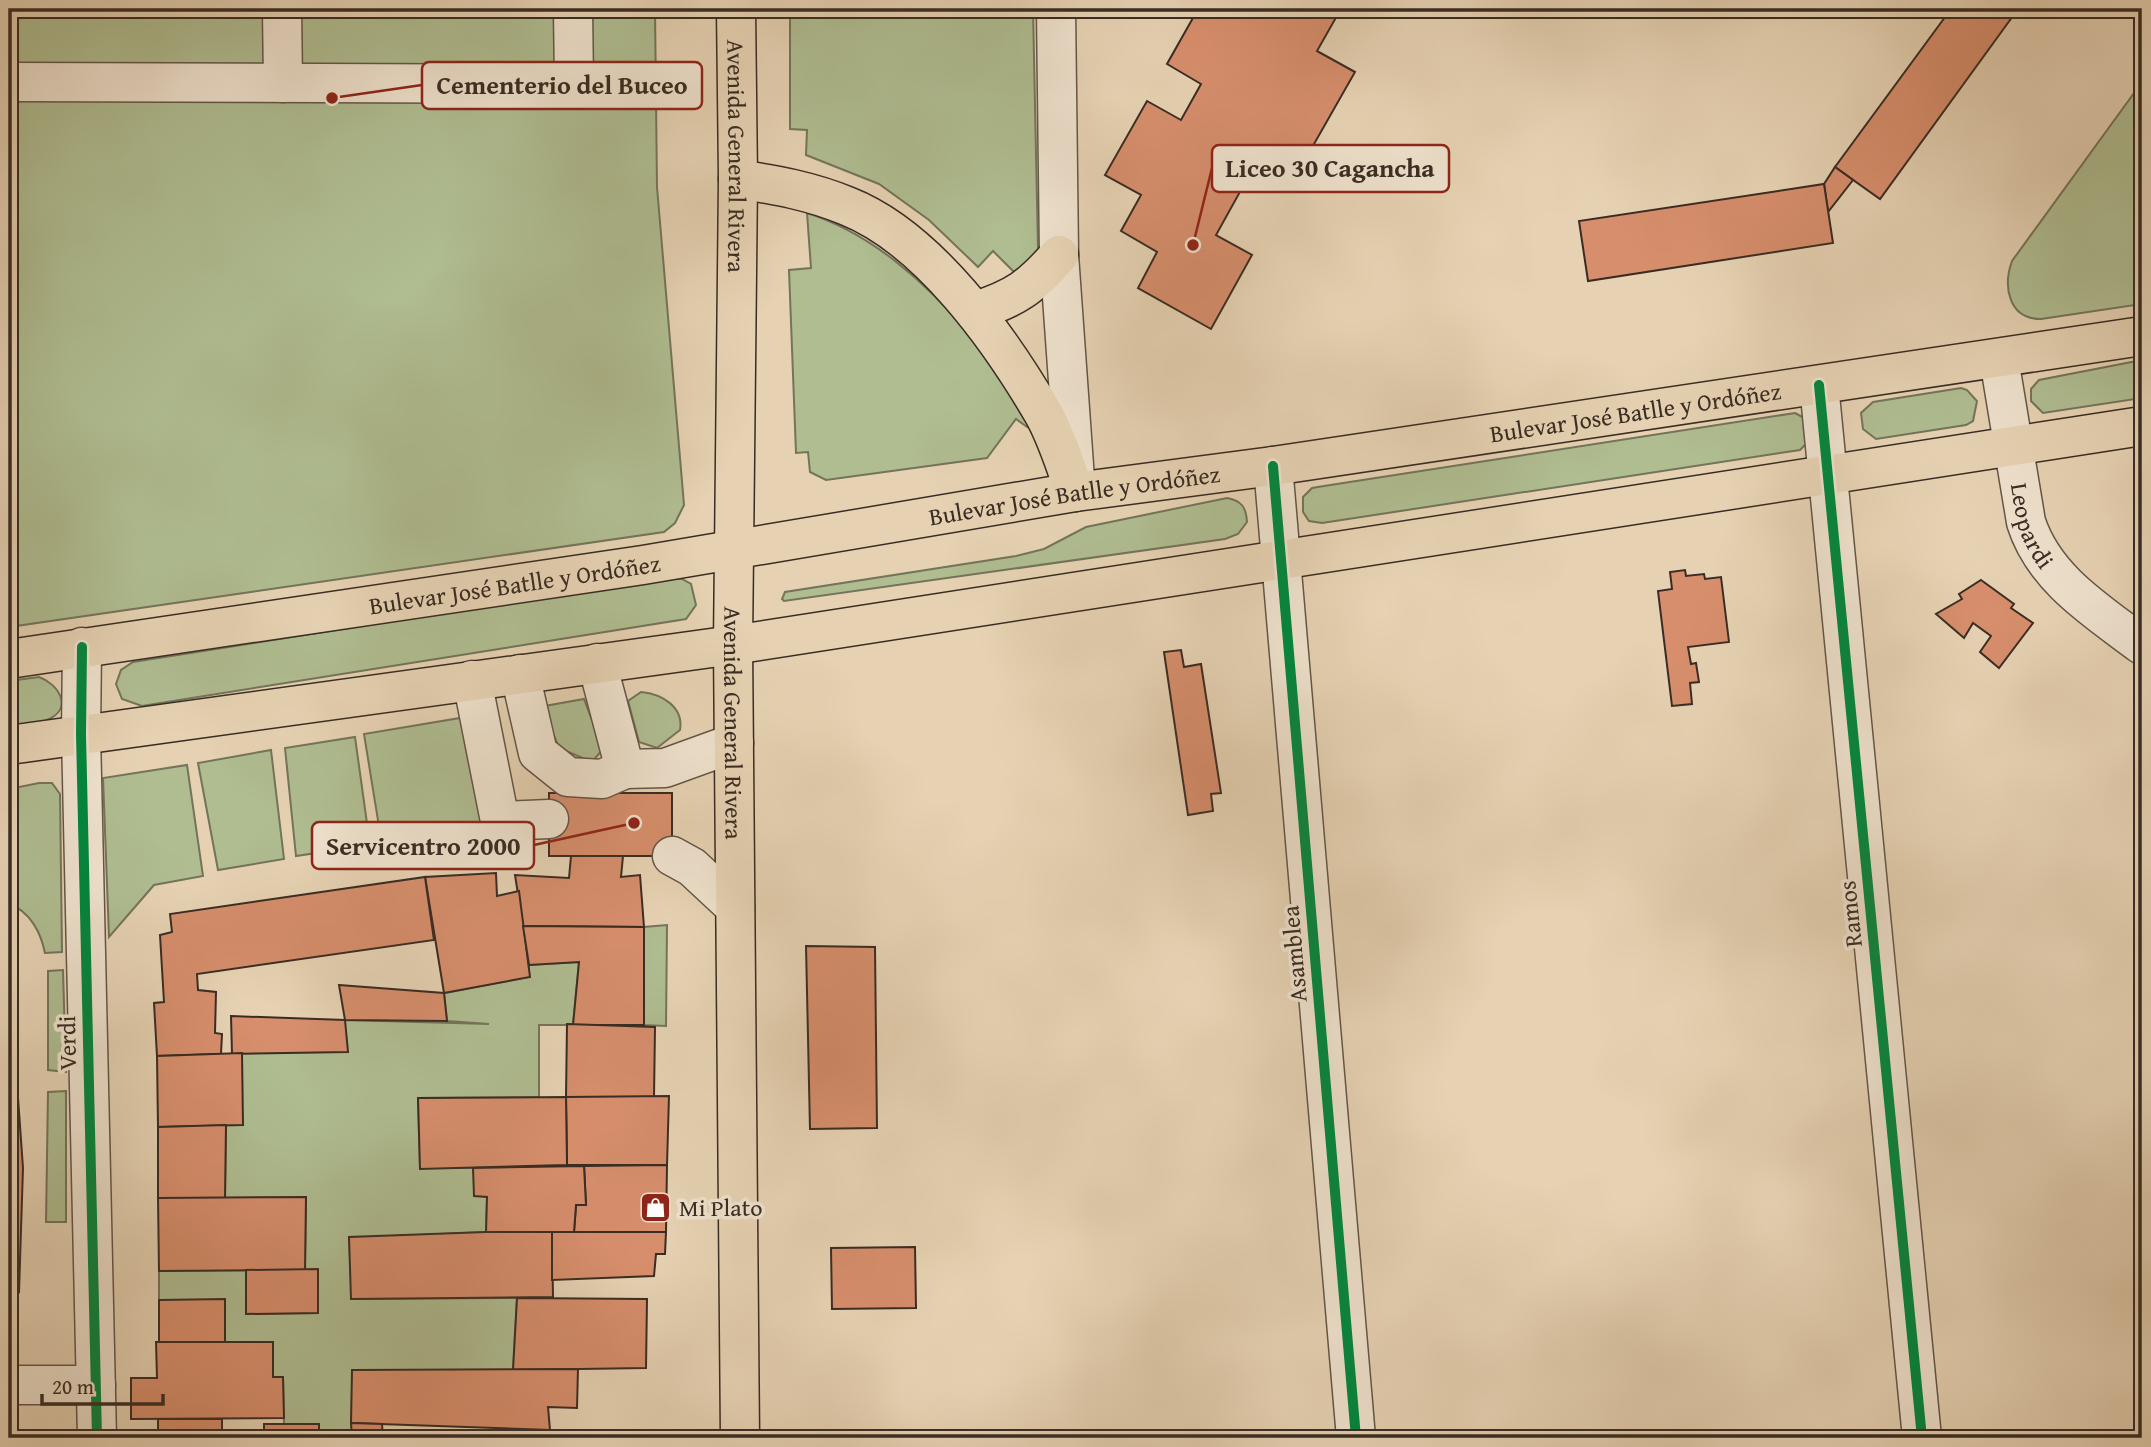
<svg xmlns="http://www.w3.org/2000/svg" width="2151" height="1447" font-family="'Gentium Book Plus',serif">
	<rect width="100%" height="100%" fill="#e6d2b3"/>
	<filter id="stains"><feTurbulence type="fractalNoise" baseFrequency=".00286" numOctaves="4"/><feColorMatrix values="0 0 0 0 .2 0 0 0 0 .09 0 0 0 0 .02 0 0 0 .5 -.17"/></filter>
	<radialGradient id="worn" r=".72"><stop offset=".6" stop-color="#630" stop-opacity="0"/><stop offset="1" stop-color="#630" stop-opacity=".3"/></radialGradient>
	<g fill="#afbd91" stroke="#74745a" stroke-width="2">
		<polygon points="9,9 655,9 657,187 684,505 675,523 664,532 9,627"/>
		<polygon points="790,9 1033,9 1038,249 1018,276 993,251 978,267 929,220 879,184 806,155 807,130 790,129"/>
		<path d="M2142 82V304L2041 319C2008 319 2003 286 2012 261Z"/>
		<path d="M807 213C871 233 927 283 969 334 991 361 1009 394 1028 424L1027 427 1016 419 987 458 826 480 810 472 808 452 796 453 789 270 811 268Z"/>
		<polygon points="2142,360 2142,398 2043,413 2031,401 2031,389 2039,380"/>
		<polygon points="1961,388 1967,390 1977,401 1973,421 1966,425 1876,439 1863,429 1861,413 1873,402"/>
		<polygon points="1795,413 1806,419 1809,441 1800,450 1322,523 1309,521 1303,512 1303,497 1312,488 1324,486"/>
		<path d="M1227 498C1242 501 1246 507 1247 522L1238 534 1225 539 784 601 782 599 785 592 1016 556 1044 549 1086 527Z"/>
		<polygon points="667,578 682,579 691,584 696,605 686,619 142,706 122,699 116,684 121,670 133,662"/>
		<path d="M39 677C59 684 74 709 47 720 36 725 21 725 9 727V681Z"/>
		<path d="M641 692C662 694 684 707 680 730L657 748 639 742 628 701Z"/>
		<polygon points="584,699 603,749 592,762 559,748 543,709 545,706"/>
		<polygon points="466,717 485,828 382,845 364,734"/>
		<polygon points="355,737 370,845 296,856 285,748"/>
		<polygon points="271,750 284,859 218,870 198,763"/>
		<polygon points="187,765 203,876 154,885 109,937 103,778"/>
		<path d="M39 783H52L60 794 62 952 45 953C41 933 30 911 9 904V789Z"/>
		<polygon points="667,925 666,1026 644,1025 644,927"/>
		<polygon points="579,962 573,1025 539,1025 539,1097 418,1098 420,1168 473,1168 487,1197 486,1232 349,1238 352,1299 517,1298 513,1370 352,1370 352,1438 319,1438 319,1424 284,1424 283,1378 273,1377 273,1342 225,1342 225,1300 159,1300 159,1271 246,1270 246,1314 318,1313 318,1270 305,1270 306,1198 225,1198 226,1125 242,1053 345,1020 489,1024 447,1021 444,993 529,977 529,965"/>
		<polygon points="63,970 66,1072 48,1070 48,971"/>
		<polygon points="66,1091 66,1222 46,1222 48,1092"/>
	</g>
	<g fill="#d78e6c" stroke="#392c24" stroke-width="2">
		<polygon points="1198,9 1327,9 1338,14 1317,51 1355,72 1293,181 1257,161 1216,235 1252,255 1211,329 1138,288 1157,252 1121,231 1141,195 1105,175 1147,101 1181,120 1201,84 1167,64"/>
		<polygon points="1951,9 2018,9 1880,199 1835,167"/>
		<polygon points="1835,167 1853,180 1828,212 1824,184"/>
		<polygon points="1824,184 1833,243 1588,281 1579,221"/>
		<polygon points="1685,570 1686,576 1704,574 1705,579 1721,577 1729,642 1688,647 1691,664 1696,663 1699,682 1690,683 1692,704 1672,706 1658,591 1672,589 1670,572"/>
		<polygon points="1981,580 2014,604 2011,608 2033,623 1999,668 1980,652 1991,636 1973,623 1964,638 1936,614 1962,599 1959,594"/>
		<polygon points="1181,650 1184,667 1201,664 1221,793 1211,794 1213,811 1188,815 1164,652"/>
		<rect x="549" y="793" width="123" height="63"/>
		<polygon points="571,856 623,856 621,877 640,875 644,927 523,926 515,875 569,878"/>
		<polygon points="496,873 497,896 519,891 530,977 444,993 425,877"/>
		<polygon points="425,877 434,940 197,974 198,990 216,992 215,1033 222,1034 221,1054 157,1056 154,1003 164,1002 160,935 172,932 170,914"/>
		<polygon points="523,926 644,927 644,1025 573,1025 579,962 529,965"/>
		<polygon points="806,946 875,947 877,1128 810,1129"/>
		<polygon points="339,985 444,993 447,1021 345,1020"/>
		<polygon points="231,1016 345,1020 348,1052 232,1054"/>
		<polygon points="9,1019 15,1055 23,1168 19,1292 12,1291 12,1300 9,1300"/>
		<polygon points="567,1024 655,1027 654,1097 566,1097"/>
		<polygon points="242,1053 243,1125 158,1127 157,1056"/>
		<polygon points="669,1096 667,1165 567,1165 566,1097"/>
		<polygon points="566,1097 567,1165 420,1169 418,1098"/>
		<polygon points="226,1125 225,1198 158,1198 158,1127"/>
		<polygon points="667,1165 666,1232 574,1232 576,1205 586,1205 584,1166"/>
		<polygon points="584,1166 586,1205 576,1205 574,1232 486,1232 487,1197 474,1196 473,1168"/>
		<polygon points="306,1197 305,1270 159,1271 158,1198"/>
		<polygon points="486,1232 552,1232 553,1297 351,1299 349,1237"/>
		<polygon points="552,1232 666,1232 665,1254 656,1254 654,1276 552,1280"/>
		<polygon points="915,1247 916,1308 832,1309 831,1248"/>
		<polygon points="318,1269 318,1313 246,1314 246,1270"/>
		<polygon points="517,1298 647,1299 646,1368 513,1370"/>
		<polygon points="225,1299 225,1342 159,1342 159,1300"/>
		<polygon points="156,1342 273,1342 273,1377 283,1377 284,1418 131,1419 131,1378 157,1378"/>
		<polygon points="578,1369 577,1408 548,1407 550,1430 351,1423 352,1370"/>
		<rect x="158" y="1419" width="64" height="19"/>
		<polygon points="351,1423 382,1424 383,1438 352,1438"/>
		<rect x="264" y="1424" width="55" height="14"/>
		<rect x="9" y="1433" width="35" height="5"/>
		<rect x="561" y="1433" width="86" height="5"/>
	</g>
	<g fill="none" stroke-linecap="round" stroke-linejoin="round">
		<defs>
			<g id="minor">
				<polyline points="282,9 283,83"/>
				<polyline points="1056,9 1059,255 1075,479"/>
				<polyline points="9,82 574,84 573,9"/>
				<path id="s1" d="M1999 359 2026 522C2044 579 2097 611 2142 645"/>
				<polyline points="1819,385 1922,1438"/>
				<polyline points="1273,466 1356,1438"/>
				<polyline points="82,647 81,734 97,1438"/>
				<polyline points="520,674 538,753 568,777 602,779 625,769 597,663"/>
				<polyline points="472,680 500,821 549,819"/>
				<polyline points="625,769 665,768 734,743"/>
				<polyline points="672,856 692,867 735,907"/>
				<polyline points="9,1385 96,1385"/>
			</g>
			<g id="major">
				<path id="s2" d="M736 9 738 179 733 645 740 1438"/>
				<path d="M738 179C776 185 811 191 847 206 928 238 1000 339 1043 413 1057 437 1065 466 1075 492"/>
				<path d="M975 311C1016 298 1031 287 1059 255"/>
				<path id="s3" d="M9 659 643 565 1075 492 1273 466 2142 336"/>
				<polyline points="9,745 733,645 2142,426"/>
			</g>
		</defs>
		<use href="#minor" stroke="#645648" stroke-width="41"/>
		<use href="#major" stroke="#392c24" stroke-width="41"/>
		<use href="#minor" stroke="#efe2ce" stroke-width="38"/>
		<use href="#major" stroke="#e6d2b3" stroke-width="38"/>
		<defs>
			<g id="cycleway">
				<polyline points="1819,385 1922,1438"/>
				<polyline points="1273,466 1356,1438"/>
				<polyline points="82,647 81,734 97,1438"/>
			</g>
		</defs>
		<use href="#cycleway" stroke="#efe2ce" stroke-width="15"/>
		<use href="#cycleway" stroke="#00873e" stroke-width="10"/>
	</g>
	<defs>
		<symbol id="shop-square" viewBox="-11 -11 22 22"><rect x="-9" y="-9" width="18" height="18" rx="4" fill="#8f2418" stroke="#efe2ce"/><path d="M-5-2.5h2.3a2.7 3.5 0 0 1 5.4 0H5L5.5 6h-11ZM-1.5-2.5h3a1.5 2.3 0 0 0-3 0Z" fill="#fff"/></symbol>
	</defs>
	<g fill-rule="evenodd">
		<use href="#shop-square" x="638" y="1190" width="35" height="35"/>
	</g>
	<g text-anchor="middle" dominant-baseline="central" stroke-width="7" stroke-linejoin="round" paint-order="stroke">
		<g font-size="24" fill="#392c24" stroke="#efe2ce">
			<text stroke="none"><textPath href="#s2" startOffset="147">Avenida General Rivera</textPath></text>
			<text stroke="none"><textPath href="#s3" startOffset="1645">Bulevar José Batlle y Ordóñez</textPath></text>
			<text stroke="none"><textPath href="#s3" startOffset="1078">Bulevar José Batlle y Ordóñez</textPath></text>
			<text stroke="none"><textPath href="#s1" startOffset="170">Leopardi</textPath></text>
			<text stroke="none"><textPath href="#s3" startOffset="511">Bulevar José Batlle y Ordóñez</textPath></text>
			<text stroke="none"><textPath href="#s2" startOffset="714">Avenida General Rivera</textPath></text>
			<text transform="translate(1850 914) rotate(-96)">Ramos</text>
			<text transform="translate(1294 954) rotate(-95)">Asamblea</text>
			<text transform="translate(67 1043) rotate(-91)">Verdi</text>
		</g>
		<g font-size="24" fill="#392c24" stroke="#efe2ce" text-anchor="start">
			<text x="679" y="1207">Mi Plato</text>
		</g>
	</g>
	<path fill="none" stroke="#8f2418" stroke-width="2.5" d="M332 98L422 85M1193 245L1212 168M634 823L534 845"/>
	<g fill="#8f2418" stroke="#efe2ce" stroke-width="2.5">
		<circle cx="332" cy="98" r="7"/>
		<circle cx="1193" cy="245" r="7"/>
		<circle cx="634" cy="823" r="7"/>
	</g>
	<g fill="#efe2ce" stroke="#8f2418" stroke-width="2.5">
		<rect x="422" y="62" width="280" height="47" rx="7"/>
		<rect x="1212" y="145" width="237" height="47" rx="7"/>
		<rect x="312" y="822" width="222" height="47" rx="7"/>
	</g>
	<g font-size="26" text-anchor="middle" font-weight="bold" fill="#392c24">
		<text x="562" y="94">Cementerio del Buceo</text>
		<text x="1330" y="177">Liceo 30 Cagancha</text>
		<text x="423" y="855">Servicentro 2000</text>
	</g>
	<rect width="2151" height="1447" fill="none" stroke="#e6d2b3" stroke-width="35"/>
	<rect x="10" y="10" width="2130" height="1426" fill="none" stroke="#392c24" stroke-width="3.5"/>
	<rect x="18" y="18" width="2116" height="1412" fill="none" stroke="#392c24" stroke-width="2"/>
	<path d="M42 1394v10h121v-10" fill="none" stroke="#392c24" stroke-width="3.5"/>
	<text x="52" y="1394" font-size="21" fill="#392c24" stroke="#efe2ce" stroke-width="5" paint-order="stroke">20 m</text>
	<rect width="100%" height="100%" filter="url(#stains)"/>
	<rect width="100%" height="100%" fill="url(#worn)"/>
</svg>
